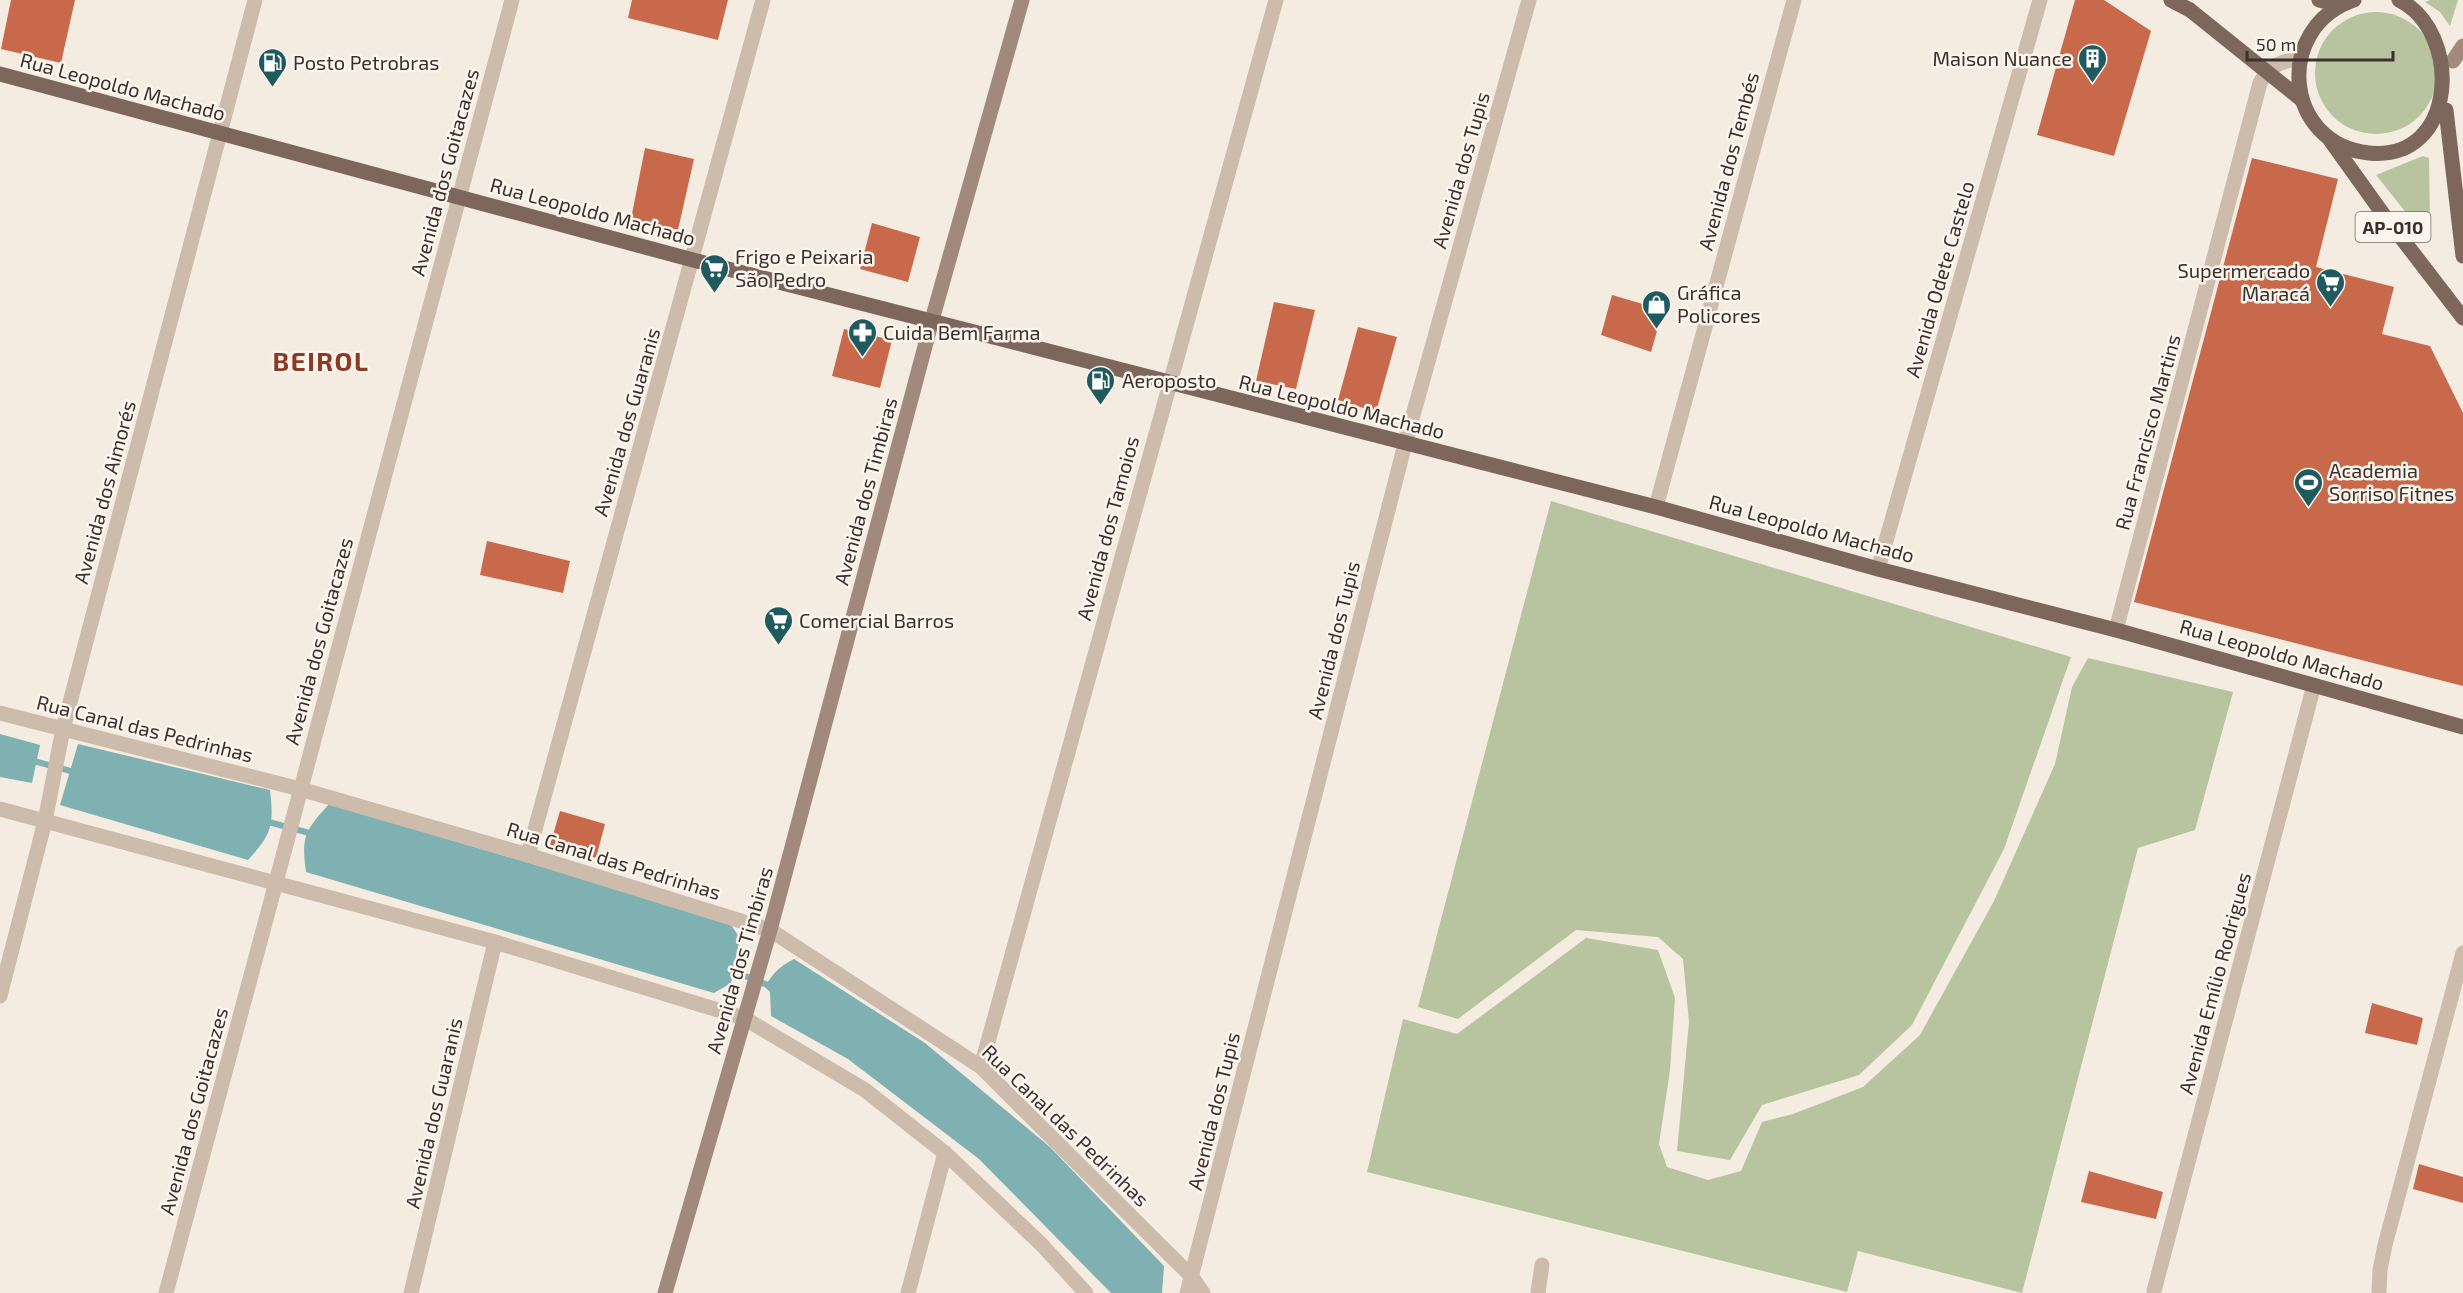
<svg xmlns="http://www.w3.org/2000/svg" width="2463" height="1293" font-family="'Exo 2',sans-serif">
	<rect width="100%" height="100%" fill="#f4ebe1"/>
	<g fill="#b8c4a0">
		<polygon points="2430,0 2458,0 2450,26 2440,12 2425,2"/>
		<circle cx="2376" cy="73" r="61"/>
		<polygon points="2423,156 2429,158 2430,221 2428,234 2424,235 2376,175"/>
		<polygon points="1551,501 2071,657 2004,849 1912,1025 1859,1075 1762,1105 1730,1160 1677,1151 1689,1022 1683,959 1658,937 1576,930 1458,1019 1418,1007"/>
		<polygon points="2088,658 2233,692 2195,830 2138,848 2022,1293 1858,1251 1847,1292 1367,1172 1403,1019 1457,1034 1586,938 1658,950 1675,998 1670,1070 1659,1144 1667,1167 1708,1180 1741,1171 1762,1122 1793,1114 1863,1087 1920,1035 1994,901 2055,764 2072,687"/>
	</g>
	<g fill="#7fb0b2">
		<polygon points="0,734 40,745 32,783 0,777"/>
		<path d="M78 744 270 790C274 825 272 834 248 860L60 805Z"/>
		<path d="M329 804 729 922 740 938 731 983 714 993 306 872C301 836 305 831 329 804Z"/>
		<path d="M794 959 925 1043 1050 1147 1164 1266 1162 1293H1111L979 1159 848 1059 771 1016 770 992 765 987C772 974 780 966 794 959Z"/>
	</g>
	<g fill="none" stroke-linecap="round" stroke-linejoin="round">
		<g stroke="#7fb0b2" stroke-width="6">
			<polyline points="30,760 78,773"/>
			<polyline points="265,821 313,834"/>
			<polyline points="727,969 773,987"/>
		</g>
	</g>
	<g fill="#c8694b">
		<polygon points="11,0 75,0 61,63 1,49"/>
		<polygon points="632,0 728,0 718,40 628,18"/>
		<polygon points="2075,0 2104,0 2151,31 2114,156 2037,135"/>
		<polygon points="645,148 694,159 678,230 631,219"/>
		<polygon points="2252,158 2338,179 2316,267 2394,287 2382,334 2430,346 2463,413 2463,686 2134,602"/>
		<polygon points="872,223 920,237 908,282 860,269"/>
		<polygon points="1612,295 1663,310 1651,352 1601,335"/>
		<polygon points="1274,302 1315,310 1296,389 1256,381"/>
		<polygon points="1358,327 1397,337 1376,412 1338,400"/>
		<polygon points="844,329 892,340 880,388 832,376"/>
		<polygon points="487,541 570,561 563,593 480,575"/>
		<polygon points="560,811 605,824 596,858 550,845"/>
		<polygon points="2372,1003 2423,1018 2417,1045 2365,1033"/>
		<polygon points="2419,1164 2463,1177 2463,1203 2413,1189"/>
		<polygon points="2089,1171 2163,1192 2156,1219 2081,1202"/>
	</g>
	<g fill="none" stroke-linecap="round" stroke-linejoin="round">
		<g stroke="#cdbbac" stroke-width="15">
			<polyline points="1656,507 1794,0"/>
			<polyline points="1878,569 2040,0"/>
			<path d="M2116 630 2260 83C2268 66 2282 61 2300 58"/>
			<polyline points="0,713 300,789 528,855 770,930 981,1067 1192,1277 1203,1293"/>
			<polyline points="0,809 495,942 744,1018 865,1090 945,1153 1041,1244 1086,1293"/>
			<polyline points="528,855 763,0"/>
			<polyline points="0,996 45,821 63,729 255,0"/>
			<polyline points="981,1067 1276,0"/>
			<polyline points="2154,1291 2314,685"/>
			<polyline points="166,1293 512,0"/>
			<polyline points="411,1293 495,942"/>
			<polyline points="908,1293 945,1153"/>
			<polyline points="1187,1293 1405,444 1529,0"/>
			<polyline points="1538,1293 1542,1265"/>
			<polyline points="2379,1293 2380,1270 2385,1245 2463,953"/>
		</g>
		<g stroke="#a18a7d" stroke-width="15">
			<polyline points="2453,61 2463,46"/>
			<polyline points="665,1293 770,930 932,320 1022,0"/>
		</g>
		<g stroke="#7d675c" stroke-width="15">
			<polyline points="2171,0 2190,10 2302,100"/>
			<polyline points="2319,0 2339,5"/>
			<path d="M2354 0C2274 27 2283 144 2369 153 2458 162 2463 32 2399 0"/>
			<polyline points="0,74 693,260 1656,507 1878,569 2116,630 2463,727"/>
			<polyline points="2446,110 2463,256"/>
			<polyline points="2330,140 2383,214 2463,318"/>
		</g>
	</g>
	<defs>
		<symbol id="building-pin" viewBox="-11 -11 22 30"><path d="M0 17L-7.5 6A9.5 9.5 0 1 1 7.5 6Z" fill="#1f5a5e" stroke="#fbf5ee"/><path d="M-4-6H4V6H1V3H-1V6H-4ZM-2.5-4.3h1.7v1.8h-1.7ZM.8-4.3h1.7v1.8H.8ZM-2.5-1h1.7V.8h-1.7ZM.8-1h1.7V.8H.8Z" fill="#fff"/></symbol>
		<symbol id="fuel-pin" viewBox="-11 -11 22 30"><path d="M0 17L-7.5 6A9.5 9.5 0 1 1 7.5 6Z" fill="#1f5a5e" stroke="#fbf5ee"/><path d="M-5.5-6h7V0h2V4h1.3V-2.5L3-4.5l.8-.8L6-3V5H2.5V1h-1V6h-7ZM-4.2-4.7v3.2H.2V-4.7Z" fill="#fff"/></symbol>
		<symbol id="supermarket-pin" viewBox="-11 -11 22 30"><path d="M0 17L-7.5 6A9.5 9.5 0 1 1 7.5 6Z" fill="#1f5a5e" stroke="#fbf5ee"/><path d="M-6-5.5h2.5l.6 2H6L4.5 2H-2.5L-4.4-4H-6ZM-1.5 3.2a1.3 1.3 0 1 0 .1 0ZM3 3.2a1.3 1.3 0 1 0 .1 0Z" fill="#fff"/></symbol>
		<symbol id="shop-pin" viewBox="-11 -11 22 30"><path d="M0 17L-7.5 6A9.5 9.5 0 1 1 7.5 6Z" fill="#1f5a5e" stroke="#fbf5ee"/><path d="M-5-2.5h2.3a2.7 3.5 0 0 1 5.4 0H5L5.5 6h-11ZM-1.5-2.5h3a1.5 2.3 0 0 0-3 0Z" fill="#fff"/></symbol>
		<symbol id="pharmacy-pin" viewBox="-11 -11 22 30"><path d="M0 17L-7.5 6A9.5 9.5 0 1 1 7.5 6Z" fill="#1f5a5e" stroke="#fbf5ee"/><path d="M-2-6h4v4h4v4h-4v4h-4v-4h-4v-4h4Z" fill="#fff"/></symbol>
		<symbol id="stadium-pin" viewBox="-11 -11 22 30"><path d="M0 17L-7.5 6A9.5 9.5 0 1 1 7.5 6Z" fill="#1f5a5e" stroke="#fbf5ee"/><path d="M0-5a6.5 5 0 1 0 0 10a6.5 5 0 1 0 0-10ZM-3.5-1.8h7v3.6h-7Z" fill="#fff"/></symbol>
	</defs>
	<g fill-rule="evenodd">
		<use href="#building-pin" x="2076" y="42" width="33" height="45"/>
		<use href="#fuel-pin" x="256" y="46" width="33" height="45"/>
		<use href="#supermarket-pin" x="698" y="252" width="33" height="45"/>
		<use href="#supermarket-pin" x="2314" y="266" width="33" height="45"/>
		<use href="#shop-pin" x="1640" y="288" width="33" height="45"/>
		<use href="#pharmacy-pin" x="846" y="316" width="33" height="45"/>
		<use href="#fuel-pin" x="1084" y="364" width="33" height="45"/>
		<use href="#stadium-pin" x="2292" y="466" width="33" height="45"/>
		<use href="#supermarket-pin" x="762" y="604" width="33" height="45"/>
	</g>
	<g text-anchor="middle" dominant-baseline="central" stroke-width="5" stroke-linejoin="round" paint-order="stroke">
		<rect fill="#fbf5ee" stroke="#756b66" stroke-width="1.5" x="2355.5" y="212" width="75" height="30" rx="4.5"/>
		<g font-size="18" font-weight="bold" fill="#3b302b">
			<text x="2393" y="227">AP-010</text>
		</g>
		<g font-size="20" fill="#3b302b" stroke="#fbf5ee" text-anchor="start">
			<text x="2072" y="58" text-anchor="end">Maison Nuance</text>
			<text x="293" y="62">Posto Petrobras</text>
			<text x="735" y="256">Frigo e Peixaria<tspan x="735" dy="23">São Pedro</tspan></text>
			<text x="2310" y="270" text-anchor="end">Supermercado<tspan x="2310" dy="23">Maracá</tspan></text>
			<text x="1677" y="292">Gráfica<tspan x="1677" dy="23">Policores</tspan></text>
			<text x="883" y="332">Cuida Bem Farma</text>
			<text x="1122" y="380">Aeroposto</text>
			<text x="2329" y="470">Academia<tspan x="2329" dy="23">Sorriso Fitnes</tspan></text>
			<text x="799" y="620">Comercial Barros</text>
		</g>
		<g font-size="20" fill="#3b302b" stroke="#fbf5ee">
			<text transform="translate(123 86) rotate(15)">Rua Leopoldo Machado</text>
			<text transform="translate(1728 161) rotate(-75)">Avenida dos Tembés</text>
			<text transform="translate(1460 170) rotate(-74)">Avenida dos Tupis</text>
			<text transform="translate(444 172) rotate(-75)">Avenida dos Goitacazes</text>
			<text transform="translate(593 211) rotate(15)">Rua Leopoldo Machado</text>
			<text transform="translate(1939 279) rotate(-74)">Avenida Odete Castelo</text>
			<text transform="translate(1342 406) rotate(14)">Rua Leopoldo Machado</text>
			<text transform="translate(626 422) rotate(-74)">Avenida dos Guaranis</text>
			<text transform="translate(2147 432) rotate(-75)">Rua Francisco Martins</text>
			<text transform="translate(865 491) rotate(-75)">Avenida dos Timbiras</text>
			<text transform="translate(104 492) rotate(-75)">Avenida dos Aimorés</text>
			<text transform="translate(1107 528) rotate(-75)">Avenida dos Tamoios</text>
			<text transform="translate(1812 528) rotate(15)">Rua Leopoldo Machado</text>
			<text transform="translate(1333 640) rotate(-76)">Avenida dos Tupis</text>
			<text transform="translate(318 641) rotate(-75)">Avenida dos Goitacazes</text>
			<text transform="translate(2282 654) rotate(16)">Rua Leopoldo Machado</text>
			<text transform="translate(145 728) rotate(14)">Rua Canal das Pedrinhas</text>
			<text transform="translate(614 860) rotate(17)">Rua Canal das Pedrinhas</text>
			<text transform="translate(739 960) rotate(-74)">Avenida dos Timbiras</text>
			<text transform="translate(2214 983) rotate(-75)">Avenida Emílio Rodrigues</text>
			<text transform="translate(193 1111) rotate(-75)">Avenida dos Goitacazes</text>
			<text transform="translate(1213 1111) rotate(-76)">Avenida dos Tupis</text>
			<text transform="translate(433 1113) rotate(-77)">Avenida dos Guaranis</text>
			<text transform="translate(1066 1125) rotate(44)">Rua Canal das Pedrinhas</text>
		</g>
		<g font-size="26" font-weight="bold" letter-spacing="1.5" fill="#8c3b22" stroke="#fbf5ee">
			<text x="321" y="360">BEIROL</text>
		</g>
	</g>
	<path d="M2247 51v9h146v-9" fill="none" stroke="#3b302b" stroke-width="3"/>
	<text x="2256" y="51" font-size="18" fill="#3b302b" stroke="#fbf5ee" stroke-width="4.5" paint-order="stroke">50 m</text>
</svg>
